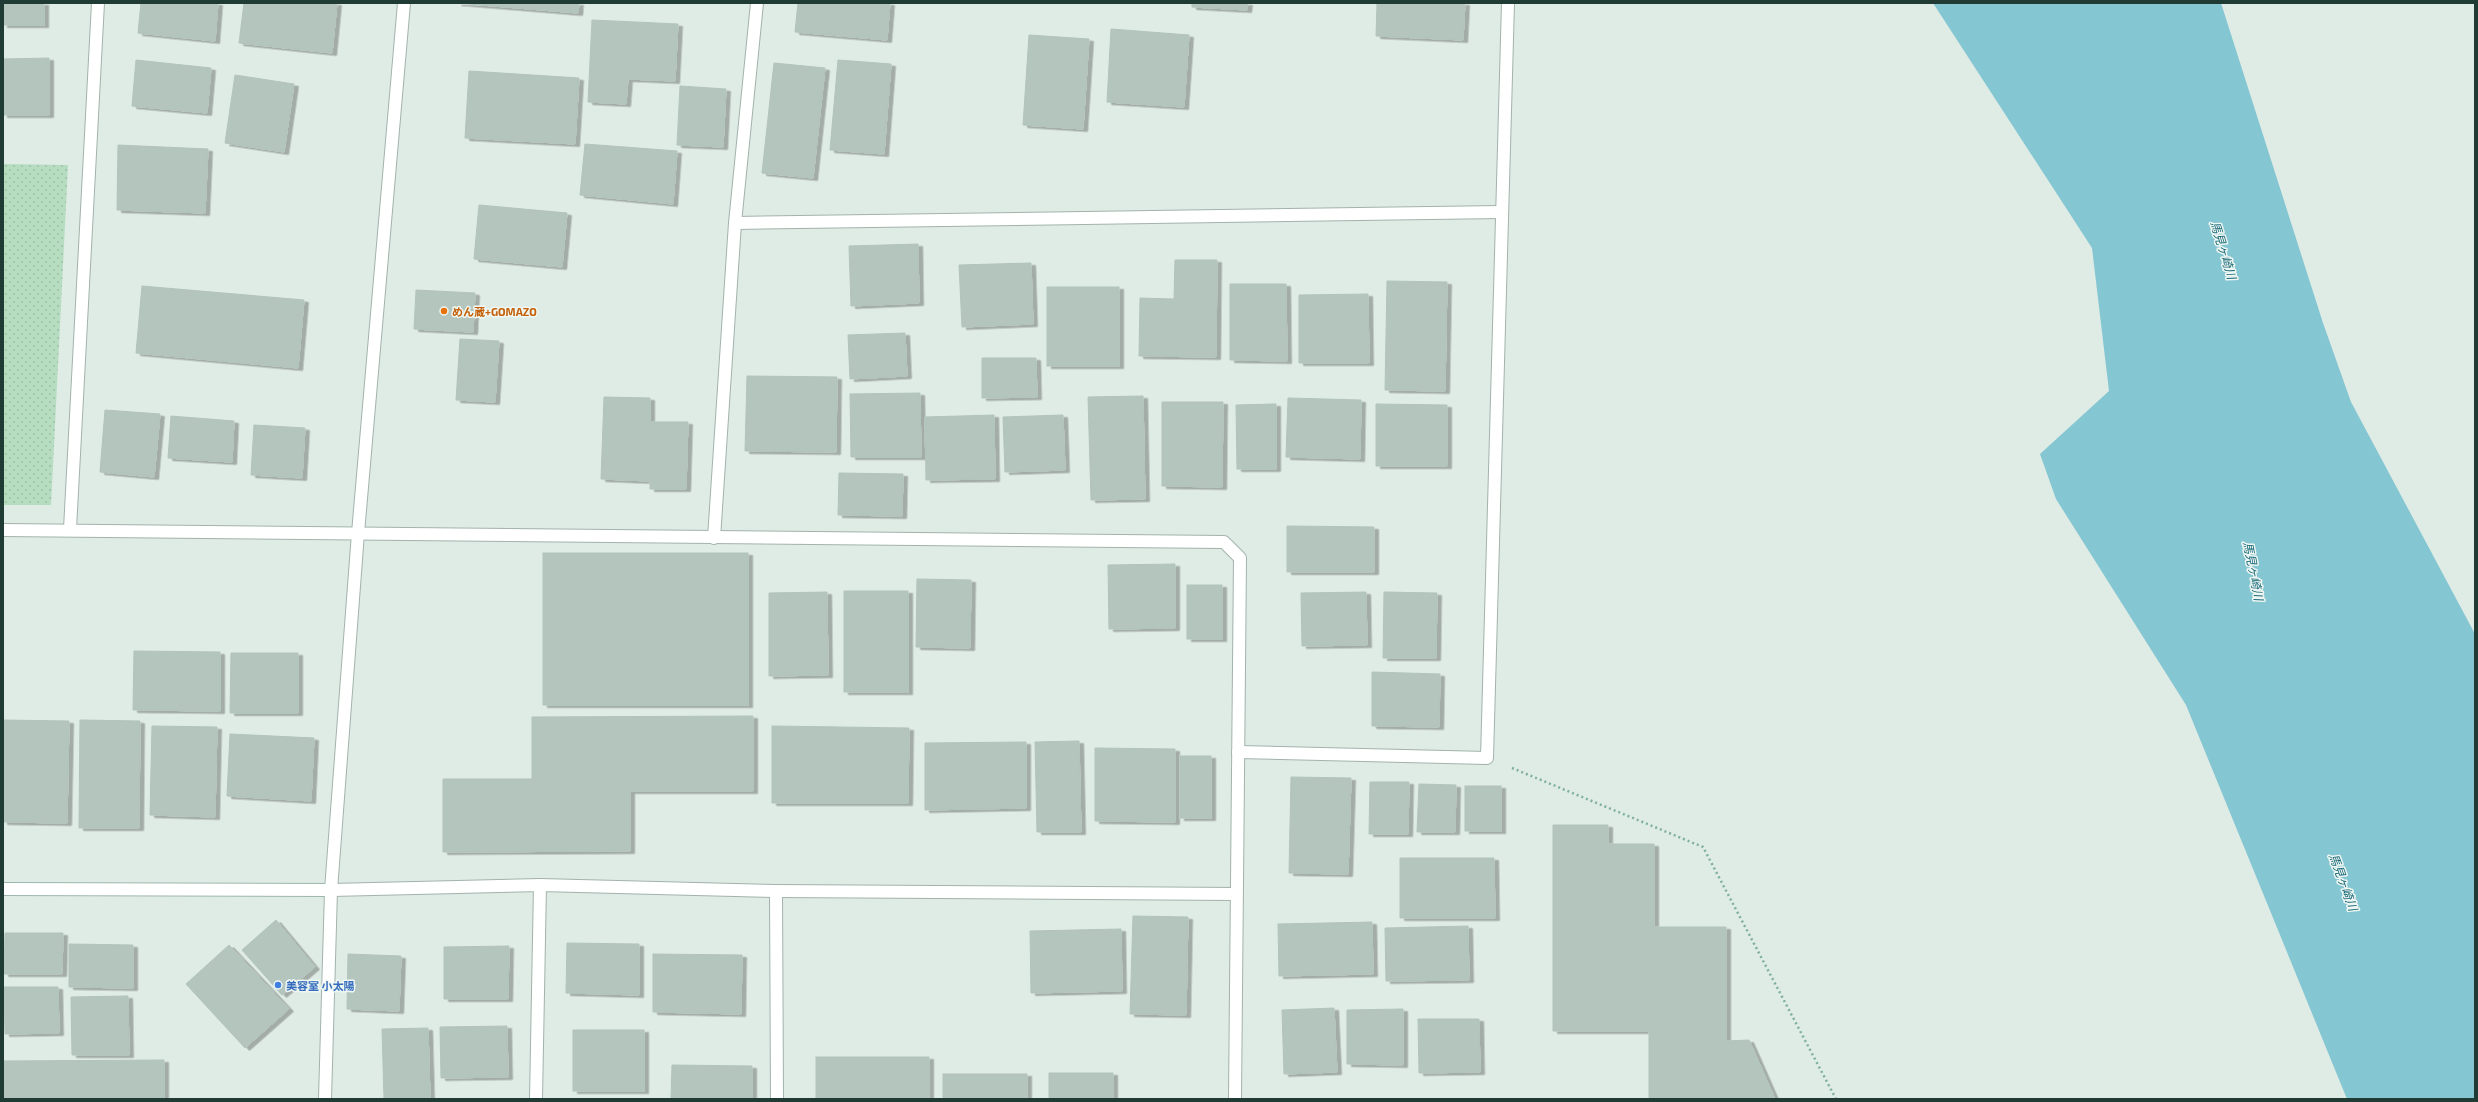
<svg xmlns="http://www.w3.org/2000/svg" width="2478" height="1102" font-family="'Exo 2','Noto Sans JP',sans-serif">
	<defs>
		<pattern id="grass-dots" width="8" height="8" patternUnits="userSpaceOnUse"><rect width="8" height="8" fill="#b6ddc0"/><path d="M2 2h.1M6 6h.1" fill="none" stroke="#9cbfa5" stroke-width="1.8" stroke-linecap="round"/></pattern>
		<filter id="shadow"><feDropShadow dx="4.5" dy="2.5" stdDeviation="0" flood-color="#0004"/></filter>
	</defs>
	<rect width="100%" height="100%" fill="#dfebe5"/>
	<polygon fill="url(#grass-dots)" points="3,164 68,165 51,505 3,505"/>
	<polygon fill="#84c6d2" points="1933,3 2221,3 2323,323 2351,402 2475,634 2475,1099 2347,1099 2186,705 2056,499 2040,454 2109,391 2092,248"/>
	<g fill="#b4c5be" stroke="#b1c4bc" filter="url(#shadow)">
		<rect x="3" y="3" width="41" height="22"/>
		<polygon points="141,3 218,3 215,41 138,33"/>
		<polygon points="244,3 337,3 332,53 239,43"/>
		<polygon points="457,3 579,3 578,13"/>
		<polygon points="798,3 890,3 887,40 795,32"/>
		<polygon points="1192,3 1248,3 1247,10 1192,7"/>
		<polygon points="1377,3 1465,3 1463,40 1376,36"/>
		<polygon points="592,20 678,24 675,81 628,79 626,104 588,102"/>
		<polygon points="1111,29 1189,35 1184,107 1107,102"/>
		<polygon points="1029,35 1089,39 1083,129 1023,125"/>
		<polygon points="49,58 49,115 3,115 3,59"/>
		<polygon points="136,60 211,68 207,113 132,106"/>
		<polygon points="838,60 891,64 884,154 830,150"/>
		<polygon points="774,63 825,68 813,178 762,173"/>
		<polygon points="469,71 579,78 575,144 465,138"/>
		<polygon points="235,75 294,84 284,152 225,143"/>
		<polygon points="680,86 726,89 723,147 677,145"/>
		<polygon points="585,144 677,151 673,204 580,195"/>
		<polygon points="118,145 208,149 205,213 117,210"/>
		<polygon points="479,205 567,213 562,267 474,259"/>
		<polygon points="918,244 919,303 851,306 849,246"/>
		<polygon points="1175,260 1217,260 1216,357 1139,356 1140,298 1174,299"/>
		<polygon points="1031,263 1033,324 962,327 959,265"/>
		<polygon points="1387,281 1447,282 1445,391 1385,390"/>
		<polygon points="1230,284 1286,284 1287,361 1230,360"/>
		<polygon points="142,286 304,300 298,368 136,353"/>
		<rect x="1047" y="287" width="72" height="79"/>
		<polygon points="416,290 475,293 473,332 414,329"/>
		<polygon points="1368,294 1369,363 1299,363 1299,295"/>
		<polygon points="905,333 907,376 850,379 848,335"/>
		<polygon points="460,339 499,341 495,402 456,400"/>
		<polygon points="982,358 1036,358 1037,397 982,398"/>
		<polygon points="747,376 837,377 836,452 745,451"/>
		<polygon points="920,393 921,457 851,457 850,394"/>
		<polygon points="1143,396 1145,499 1091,500 1088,397"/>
		<polygon points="604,397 650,398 650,422 688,422 686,489 650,489 650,481 601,479"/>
		<polygon points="1288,398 1361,400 1360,459 1286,457"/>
		<polygon points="1162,402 1223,402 1222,487 1162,486"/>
		<polygon points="1276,404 1276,469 1237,469 1236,405"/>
		<polygon points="1376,404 1447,405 1447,466 1376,466"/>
		<polygon points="105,410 160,414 154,477 100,472"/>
		<polygon points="994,415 995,479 926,480 925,417"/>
		<polygon points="1063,415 1065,470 1005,472 1003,417"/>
		<polygon points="171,416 234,421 232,462 168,458"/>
		<polygon points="254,425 305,428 302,478 251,475"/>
		<polygon points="839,473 903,474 902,516 838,515"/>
		<polygon points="1287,526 1374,527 1374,572 1287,572"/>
		<rect x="543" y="553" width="205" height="152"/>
		<polygon points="1175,564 1175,628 1109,629 1108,565"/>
		<polygon points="917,579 971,580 970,648 916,647"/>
		<rect x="1187" y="585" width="35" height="54"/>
		<rect x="844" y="591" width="64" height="101"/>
		<polygon points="827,592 828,675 769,676 769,593"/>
		<polygon points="1366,592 1367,645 1302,646 1301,593"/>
		<polygon points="1384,592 1437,593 1436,658 1383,658"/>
		<polygon points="134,651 220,652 220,711 133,710"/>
		<polygon points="231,653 298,653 298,713 230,713"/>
		<polygon points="1372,672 1440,674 1439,727 1372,726"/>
		<polygon points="753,716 753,791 630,791 630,851 443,852 443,779 532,779 532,717"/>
		<polygon points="3,720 69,721 67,823 3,822"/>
		<polygon points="80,720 140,721 139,828 79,828"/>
		<polygon points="152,726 217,727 215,817 150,815"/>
		<polygon points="772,726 909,728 908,803 772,803"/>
		<polygon points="230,734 314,738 311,801 227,796"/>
		<polygon points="1079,741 1081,832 1037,832 1035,742"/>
		<polygon points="1026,742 1026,808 925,810 925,743"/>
		<polygon points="1095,748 1175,749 1175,822 1095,821"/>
		<rect x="1180" y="756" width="31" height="62"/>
		<polygon points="1291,777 1351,778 1348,874 1289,873"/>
		<polygon points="1370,782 1409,782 1408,834 1369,834"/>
		<polygon points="1419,784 1456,785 1455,832 1417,832"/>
		<rect x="1465" y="786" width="36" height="45"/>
		<polygon points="1553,825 1608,825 1608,844 1654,844 1654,927 1726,927 1726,1041 1749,1040 1775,1099 1649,1099 1649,1031 1553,1031"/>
		<polygon points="1400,858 1494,858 1495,918 1400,918"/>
		<polygon points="1133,916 1188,917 1186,1015 1130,1014"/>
		<polygon points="276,920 315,967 282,995 242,950"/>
		<polygon points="1372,922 1373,974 1279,976 1278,924"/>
		<polygon points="1468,926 1469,980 1386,981 1385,928"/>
		<polygon points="1121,929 1122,991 1031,993 1030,931"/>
		<polygon points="5,933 63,933 62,974 4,974"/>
		<polygon points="567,943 639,944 639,995 566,993"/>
		<polygon points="69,944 133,945 133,988 69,987"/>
		<polygon points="229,945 289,1009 245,1048 186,984"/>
		<polygon points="509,946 508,999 444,999 444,947"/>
		<polygon points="348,954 401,956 399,1011 347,1009"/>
		<polygon points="653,954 742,955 741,1014 653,1012"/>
		<polygon points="4,987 58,987 59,1033 5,1034"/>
		<polygon points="128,996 129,1055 72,1055 71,997"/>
		<polygon points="1334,1008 1337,1072 1284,1074 1282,1010"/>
		<polygon points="1403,1009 1403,1065 1347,1064 1347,1010"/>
		<polygon points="1418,1019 1479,1019 1480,1072 1419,1073"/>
		<polygon points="507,1026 508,1077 441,1078 440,1027"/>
		<polygon points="428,1028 430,1098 384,1099 382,1029"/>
		<rect x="573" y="1030" width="71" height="61"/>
		<rect x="816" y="1057" width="113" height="42"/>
		<polygon points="164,1060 164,1099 3,1099 3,1061"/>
		<polygon points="672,1065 752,1066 752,1099 671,1099"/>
		<rect x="1049" y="1073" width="64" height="26"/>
		<rect x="943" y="1074" width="84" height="25"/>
	</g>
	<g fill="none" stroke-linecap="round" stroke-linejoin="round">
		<defs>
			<g id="lane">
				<polyline points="735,223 1501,212"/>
				<polyline points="1238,752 1487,758 1508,3"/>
				<polyline points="325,1099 331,890"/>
				<polyline points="536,1099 540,885"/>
			</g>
			<g id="street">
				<polyline points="404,3 358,533 331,890 540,885 776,891 1236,894"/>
				<polyline points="70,529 98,3"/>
				<polyline points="3,530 1224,542 1240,558 1235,1099"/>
				<polyline points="714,538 735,223 757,3"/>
				<polyline points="776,891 777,1099"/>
			</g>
			<polyline id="secondary" points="3,889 331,890"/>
		</defs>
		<use href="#lane" stroke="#a2b3ac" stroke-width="14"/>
		<use href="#street" stroke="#a2b3ac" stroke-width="14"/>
		<use href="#secondary" stroke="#9db7ad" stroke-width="14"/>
		<polyline stroke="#7eaf9f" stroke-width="2.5" stroke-dasharray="2 3" stroke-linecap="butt" points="1512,768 1703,847 1836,1099"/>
		<use href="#lane" stroke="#fff" stroke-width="12"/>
		<use href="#street" stroke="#fff" stroke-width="12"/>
		<use href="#secondary" stroke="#fff" stroke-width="12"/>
	</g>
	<circle fill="#e8710a" stroke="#eff7f3" stroke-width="1.5" cx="444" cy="311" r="4"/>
	<circle fill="#3f7fe0" stroke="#eff7f3" stroke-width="1.5" cx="278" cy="985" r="4"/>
	<g text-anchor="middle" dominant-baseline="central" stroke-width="3" stroke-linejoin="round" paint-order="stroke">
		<g font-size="11" font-weight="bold" fill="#c56008" stroke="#eff7f3" text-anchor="start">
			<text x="452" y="311">めん蔵+GOMAZO</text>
		</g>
		<g font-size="11" font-weight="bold" fill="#366cbe" stroke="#eff7f3" text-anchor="start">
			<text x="286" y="985">美容室 小太陽</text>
		</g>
		<g font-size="12" font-style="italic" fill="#186878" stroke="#eff7f3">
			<text transform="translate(2224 250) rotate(73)">馬見ヶ崎川</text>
			<text transform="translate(2254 571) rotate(79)">馬見ヶ崎川</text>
			<text transform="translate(2344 882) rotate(70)">馬見ヶ崎川</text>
		</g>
	</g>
	<rect width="2478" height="1102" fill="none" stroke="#1f3b33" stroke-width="8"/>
</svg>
